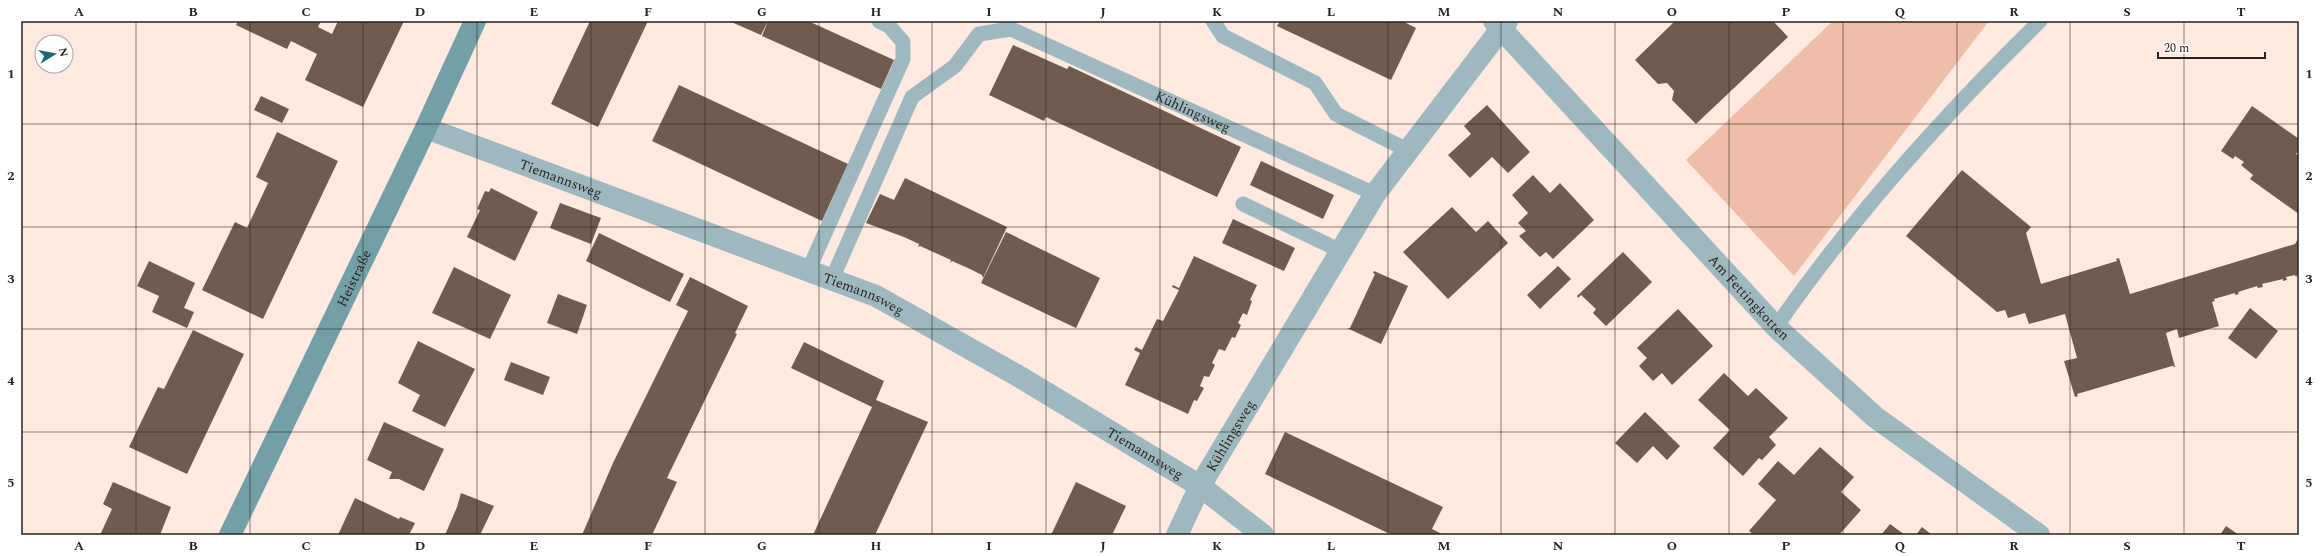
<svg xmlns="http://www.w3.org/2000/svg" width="2320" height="556" font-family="Spectral,serif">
	<rect width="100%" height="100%" fill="#ffe9e0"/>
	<polygon fill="#efbea8" points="1833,21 1989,21 1794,276 1686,160"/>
	<g fill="#715b50">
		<polygon points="238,21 321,21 318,27 332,34 338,21 404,21 363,107 305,80 317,54 291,41 287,49 236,25"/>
		<polygon points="590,21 648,21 598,127 551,104"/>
		<polygon points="729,21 768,21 761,35"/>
		<polygon points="768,21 808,21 894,60 881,89 762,36"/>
		<polygon points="1280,21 1402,21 1416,28 1391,80 1277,26"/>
		<polygon points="1675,21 1773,21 1788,37 1696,124 1672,100 1674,91 1667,83 1658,84 1635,60"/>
		<polygon points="1013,45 1067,69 1069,66 1241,147 1217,197 1046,117 1051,106 1044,121 989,95"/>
		<polygon points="679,85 848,164 822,221 652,141"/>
		<polygon points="261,96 289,109 282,123 254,110"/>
		<polygon points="1487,105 1530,152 1508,173 1492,157 1470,178 1448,155 1471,134 1464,126"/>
		<polygon points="2252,106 2299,139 2299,150 2296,154 2299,156 2299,214 2250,179 2253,175 2241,165 2244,162 2235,156 2233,159 2221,151"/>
		<polygon points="277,132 338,161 263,319 202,290 235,222 247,228 268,183 256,177"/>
		<polygon points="1261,161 1334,195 1323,219 1250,185"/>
		<polygon points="1962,170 2031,227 2026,233 2041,284 2117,261 2116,259 2119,258 2130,294 2295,244 2299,237 2299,273 2296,277 2295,275 2286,277 2287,280 2283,281 2283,279 2262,284 2263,287 2258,288 2257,286 2238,292 2239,294 2235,295 2235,293 2214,299 2215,301 2212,302 2219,326 2179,338 2177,329 2166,333 2175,367 2172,366 2077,394 2078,396 2075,397 2064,361 2077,358 2065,314 2029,324 2025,313 2008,318 2005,310 1997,312 1906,236"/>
		<polygon points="1533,175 1550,193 1560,183 1594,220 1553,259 1546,252 1540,257 1519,236 1526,231 1518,223 1528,213 1512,195"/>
		<polygon points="905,178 1007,227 983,278 982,275 970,269 952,261 950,263 951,260 920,246 918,247 919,244 904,237 866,223 880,194 894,200"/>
		<polygon points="491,188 538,212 515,261 467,237 480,210 477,209 485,191 489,192"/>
		<polygon points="560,203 601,218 591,244 550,228"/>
		<polygon points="1452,207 1476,232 1488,221 1508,243 1448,299 1403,252"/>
		<polygon points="1233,219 1295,248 1284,271 1222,243"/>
		<polygon points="1006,232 1100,278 1076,328 981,283"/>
		<polygon points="599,233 684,274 670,302 586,261"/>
		<polygon points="1623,252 1652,282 1606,326 1593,313 1596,309 1581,295 1578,298 1577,296"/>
		<polygon points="1194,256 1257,285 1250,300 1252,301 1247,315 1243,313 1238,323 1241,325 1235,338 1232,337 1225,351 1219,349 1212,363 1215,365 1209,377 1204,376 1200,386 1204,388 1197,401 1194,400 1188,414 1125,385 1140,353 1134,350 1136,347 1142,350 1157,319 1163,321 1179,290 1172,287 1173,285 1179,288"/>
		<polygon points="149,261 195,283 184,308 194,312 187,328 152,312 159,296 137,286"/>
		<polygon points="1558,266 1571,279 1540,309 1527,295"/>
		<polygon points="454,267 511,295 490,339 432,313"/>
		<polygon points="1374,271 1408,286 1381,344 1347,328 1350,328 1375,274 1373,273"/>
		<polygon points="690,277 748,306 735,333 737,334 667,478 677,482 652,535 582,535 613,463 688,311 676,305"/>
		<polygon points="558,294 587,305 577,334 547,323"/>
		<polygon points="2250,308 2278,331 2256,359 2228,338"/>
		<polygon points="1678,309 1713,346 1672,385 1662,373 1653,381 1639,366 1647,358 1637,348"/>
		<polygon points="193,330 244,354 187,474 129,447 158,387 164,389"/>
		<polygon points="418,341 475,369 445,427 412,411 420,395 398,383"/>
		<polygon points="804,342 884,381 876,400 928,422 875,535 813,535 872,407 791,368"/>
		<polygon points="511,362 550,377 543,395 504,380"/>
		<polygon points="1724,373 1748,396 1756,388 1788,418 1769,437 1776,445 1762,460 1759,458 1743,476 1713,448 1730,430 1698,400"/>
		<polygon points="1645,412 1680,446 1667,460 1653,446 1637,463 1615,443"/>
		<polygon points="384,422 444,449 424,491 399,479 389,479 392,472 367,460"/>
		<polygon points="1285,432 1443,507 1432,529 1444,535 1392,535 1265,474"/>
		<polygon points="1820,447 1854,477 1841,492 1861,510 1839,535 1754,535 1749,531 1776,500 1758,484 1778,461 1794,475"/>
		<polygon points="113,482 171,507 160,535 100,535 112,509 103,504"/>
		<polygon points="1076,482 1126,506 1112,535 1051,535"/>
		<polygon points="461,493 494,506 480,535 445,535 457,507"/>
		<polygon points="355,498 399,519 400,517 415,523 409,535 338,535"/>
		<polygon points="1890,524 1905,535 1881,535"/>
		<polygon points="2226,526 2239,535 2220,535"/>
		<polygon points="1922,527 1932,535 1916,535"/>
	</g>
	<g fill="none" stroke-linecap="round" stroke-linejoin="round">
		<g stroke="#9db9bf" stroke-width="15">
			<polyline points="1213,21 1223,36 1315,83 1336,114 1409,151"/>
			<polyline points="1243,204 1341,251"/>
			<polyline points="808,271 903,59 903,42 889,26 879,21"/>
			<path id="s1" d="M832 279 912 97 955 66 979 34 1011 29 1375 194"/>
			<path d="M1776 327C1852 217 1944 115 2040 21"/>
		</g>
		<g stroke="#9db9bf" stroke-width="22">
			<path id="s2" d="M1494 21 1776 327 1875 417 2039 535"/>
			<path id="s3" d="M426 128 876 296 1020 377 1200 486 1263 535"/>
			<path id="s4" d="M1177 535 1200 486 1375 194 1507 21"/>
		</g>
		<path stroke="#739fa7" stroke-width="22" id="s5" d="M230 535 426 128 475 21"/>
	</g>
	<path fill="none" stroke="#2a211c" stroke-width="1" stroke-opacity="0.55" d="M136 21V535M250 21V535M363 21V535M477 21V535M591 21V535M705 21V535M819 21V535M932 21V535M1046 21V535M1160 21V535M1274 21V535M1388 21V535M1501 21V535M1615 21V535M1729 21V535M1843 21V535M1957 21V535M2070 21V535M2184 21V535M21 124H2299M21 227H2299M21 329H2299M21 432H2299"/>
	<g text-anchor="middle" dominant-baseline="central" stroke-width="4" stroke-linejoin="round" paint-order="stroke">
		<g font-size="14" fill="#2a211c" stroke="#fff">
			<text stroke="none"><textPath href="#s1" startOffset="524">Kühlingsweg</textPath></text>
			<text stroke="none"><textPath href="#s3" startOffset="144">Tiemannsweg</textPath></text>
			<text stroke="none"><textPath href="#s5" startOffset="285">Heistraße</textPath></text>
			<text stroke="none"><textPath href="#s3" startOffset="468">Tiemannsweg</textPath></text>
			<text stroke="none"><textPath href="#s2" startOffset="376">Am Fettingkotten</textPath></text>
			<text stroke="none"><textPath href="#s4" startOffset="113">Kühlingsweg</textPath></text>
			<text stroke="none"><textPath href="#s3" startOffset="792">Tiemannsweg</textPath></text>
		</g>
	</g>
	<rect width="2320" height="556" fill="none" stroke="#ffffff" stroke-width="44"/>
	<g transform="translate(54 54) rotate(79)"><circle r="19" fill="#ffffff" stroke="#aaa6a4"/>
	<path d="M0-3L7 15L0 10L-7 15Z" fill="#1f6874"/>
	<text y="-6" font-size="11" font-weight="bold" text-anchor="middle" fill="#2a211c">N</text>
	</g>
	<path d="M2158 52v6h107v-6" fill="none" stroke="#2a211c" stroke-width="2"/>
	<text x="2164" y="52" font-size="12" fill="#2a211c" stroke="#ffffff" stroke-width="3" paint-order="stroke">20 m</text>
	<rect x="22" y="22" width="2276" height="512" fill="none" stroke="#2a211c" stroke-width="1.5"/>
	<g font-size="13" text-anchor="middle" font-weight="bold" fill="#2a211c">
		<text x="79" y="16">A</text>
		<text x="193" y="16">B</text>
		<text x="306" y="16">C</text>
		<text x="420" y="16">D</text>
		<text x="534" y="16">E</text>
		<text x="648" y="16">F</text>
		<text x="762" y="16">G</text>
		<text x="876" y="16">H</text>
		<text x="989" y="16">I</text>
		<text x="1103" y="16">J</text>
		<text x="1217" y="16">K</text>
		<text x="1331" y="16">L</text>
		<text x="1444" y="16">M</text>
		<text x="1558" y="16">N</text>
		<text x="1672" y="16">O</text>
		<text x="1786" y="16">P</text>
		<text x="1900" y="16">Q</text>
		<text x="2014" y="16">R</text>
		<text x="2127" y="16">S</text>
		<text x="2241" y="16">T</text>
		<text x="11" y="78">1</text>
		<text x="2309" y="78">1</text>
		<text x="11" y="180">2</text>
		<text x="2309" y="180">2</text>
		<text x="11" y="283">3</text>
		<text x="2309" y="283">3</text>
		<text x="11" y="385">4</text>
		<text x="2309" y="385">4</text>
		<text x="11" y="487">5</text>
		<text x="2309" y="487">5</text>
		<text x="79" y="550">A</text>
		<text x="193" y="550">B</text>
		<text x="306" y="550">C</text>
		<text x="420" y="550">D</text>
		<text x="534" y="550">E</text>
		<text x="648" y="550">F</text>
		<text x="762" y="550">G</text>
		<text x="876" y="550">H</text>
		<text x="989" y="550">I</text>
		<text x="1103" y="550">J</text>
		<text x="1217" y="550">K</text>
		<text x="1331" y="550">L</text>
		<text x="1444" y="550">M</text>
		<text x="1558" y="550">N</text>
		<text x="1672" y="550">O</text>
		<text x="1786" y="550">P</text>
		<text x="1900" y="550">Q</text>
		<text x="2014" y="550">R</text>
		<text x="2127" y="550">S</text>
		<text x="2241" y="550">T</text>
	</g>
</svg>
